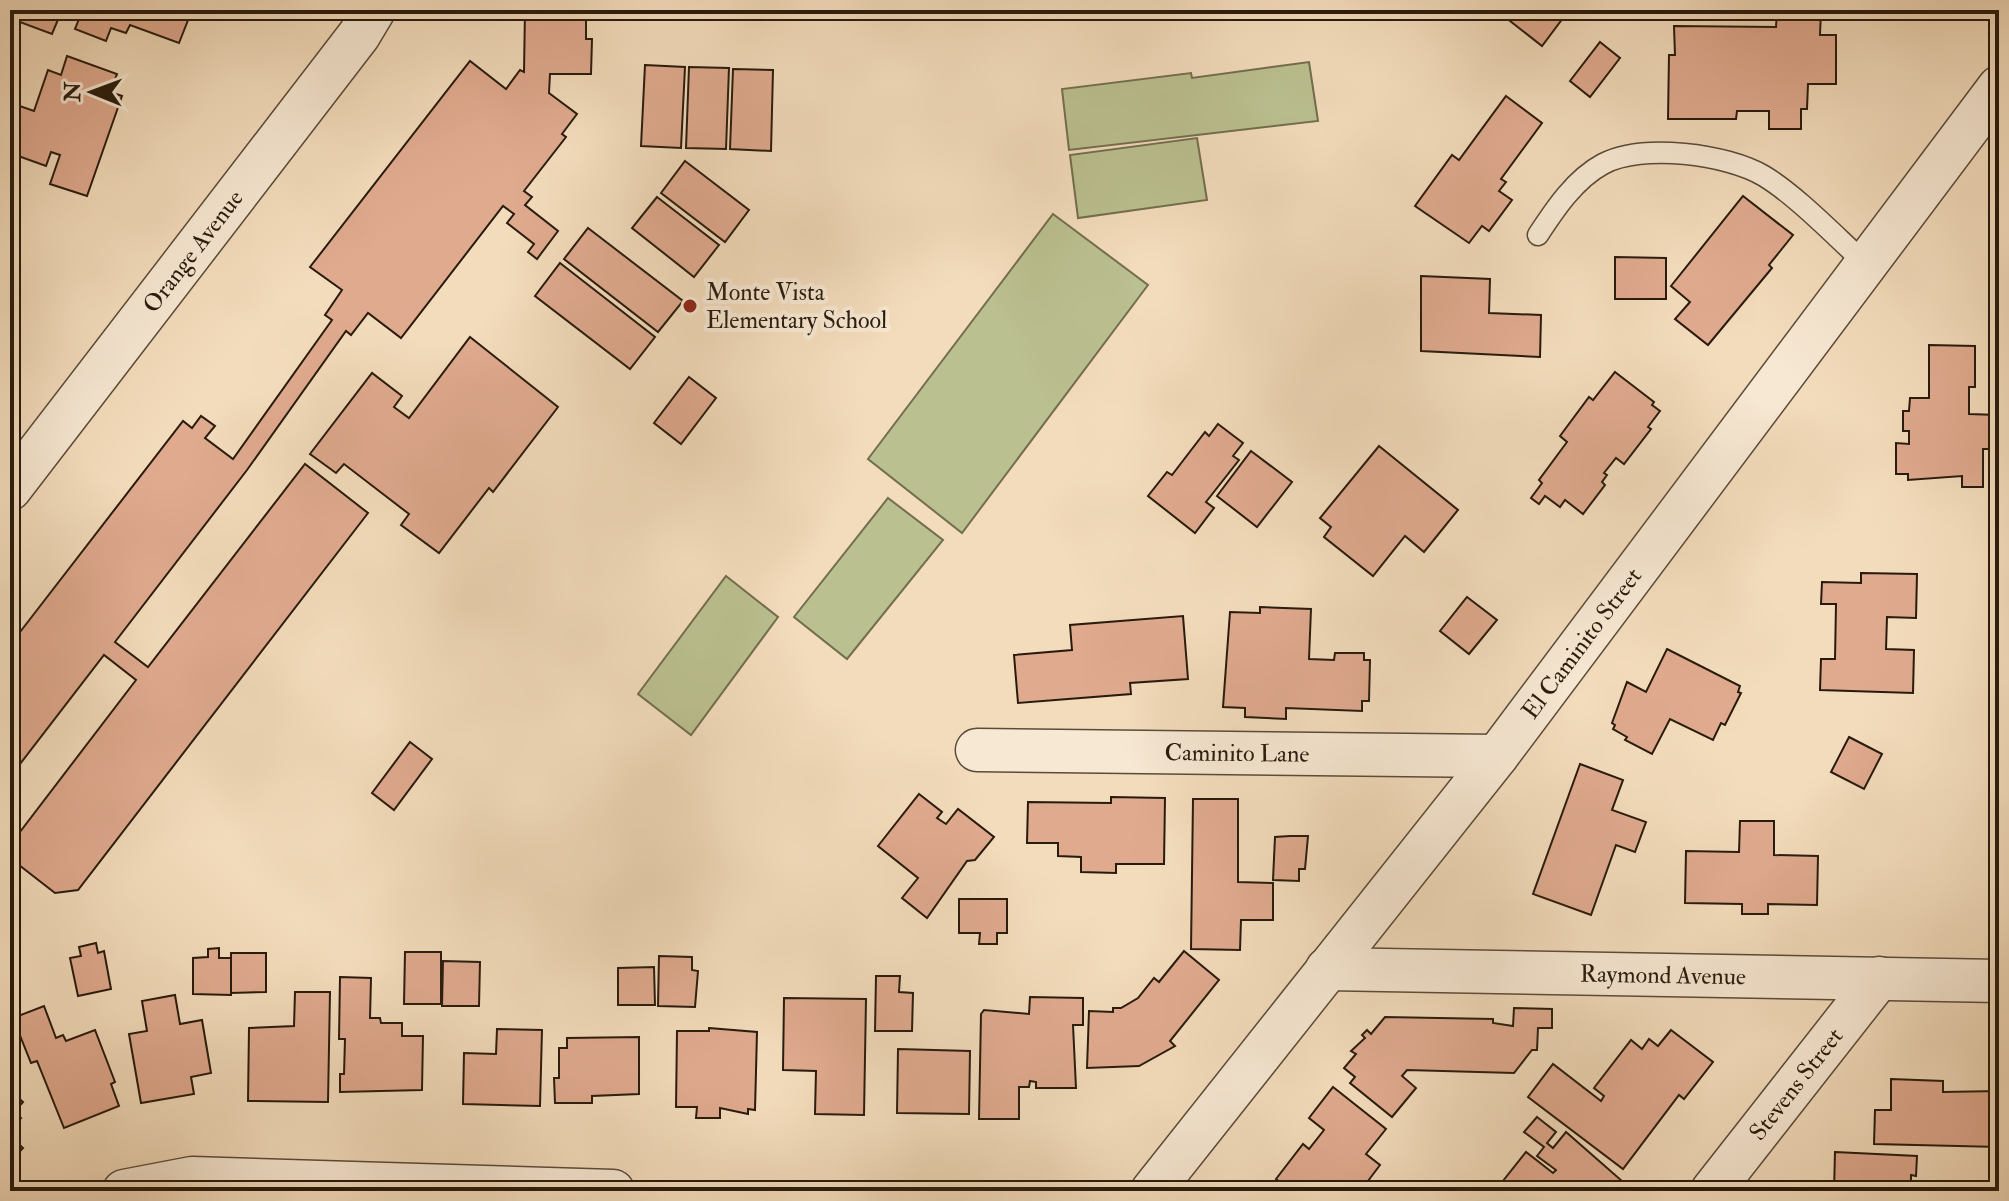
<svg xmlns="http://www.w3.org/2000/svg" width="2009" height="1201" font-family="'IM FELL Double Pica',serif">
	<rect width="100%" height="100%" fill="#f3dcbc"/>
	<filter id="stains"><feTurbulence type="fractalNoise" baseFrequency=".0025" numOctaves="4"/><feColorMatrix values="0 0 0 0 .2 0 0 0 0 .09 0 0 0 0 .02 0 0 0 .5 -.17"/></filter>
	<radialGradient id="worn" r=".72"><stop offset=".6" stop-color="#630" stop-opacity="0"/><stop offset="1" stop-color="#630" stop-opacity=".3"/></radialGradient>
	<g fill="#bbc090" stroke="#726e4e" stroke-width="2">
		<polygon points="1309,62 1318,121 1069,150 1062,89 1191,73 1192,78"/>
		<polygon points="1197,138 1207,200 1078,218 1070,155"/>
		<polygon points="1053,214 1148,285 962,533 868,459"/>
		<polygon points="888,498 943,540 847,659 794,617"/>
		<polygon points="726,576 778,617 691,735 638,694"/>
	</g>
	<g fill="#e0aa8f" stroke="#281b0d" stroke-width="2">
		<polygon points="21,10 62,10 52,34 17,21"/>
		<polygon points="75,10 192,10 179,43 130,25 126,33 111,28 106,41 75,29 81,14"/>
		<polygon points="525,10 586,10 586,39 592,39 591,74 550,74 549,93 577,114 562,134 566,137 524,191 532,197 525,205 558,231 537,259 528,252 534,244 507,223 514,214 503,206 401,338 368,313 351,335 346,331 247,470 115,642 148,667 305,464 368,513 78,890 55,893 10,858 10,845 136,680 104,655 10,777 10,645 183,421 192,428 201,416 215,426 205,438 233,459 332,320 325,315 342,290 310,267 470,61 506,89 520,70 524,72"/>
		<polygon points="1510,10 1569,10 1542,46 1505,17"/>
		<polygon points="1777,10 1821,10 1820,35 1836,35 1836,84 1808,84 1807,109 1801,109 1801,129 1769,129 1769,111 1737,111 1736,119 1668,119 1669,55 1675,55 1674,26 1776,27"/>
		<polygon points="1600,42 1620,58 1590,97 1570,81"/>
		<polygon points="67,56 117,74 110,92 122,96 87,196 50,184 60,155 51,152 46,166 10,153 10,116 14,104 34,111 48,70 61,75"/>
		<polygon points="645,65 685,67 681,148 641,146"/>
		<polygon points="689,67 729,68 726,149 686,148"/>
		<polygon points="733,69 773,70 771,151 730,149"/>
		<polygon points="1506,96 1542,123 1501,179 1506,182 1499,191 1512,200 1489,231 1482,226 1469,243 1415,206 1452,155 1459,160"/>
		<polygon points="685,161 749,210 725,242 661,193"/>
		<polygon points="1743,196 1793,235 1769,265 1772,268 1708,345 1675,319 1690,302 1671,286"/>
		<polygon points="657,197 719,245 694,277 632,228"/>
		<polygon points="10,208 20,212 10,241"/>
		<polygon points="588,228 683,301 658,332 564,259"/>
		<polygon points="1615,257 1666,258 1666,299 1615,299"/>
		<polygon points="560,263 655,337 630,369 535,296"/>
		<polygon points="1421,276 1490,279 1489,313 1541,315 1540,357 1421,351"/>
		<polygon points="470,337 558,407 493,492 489,488 439,553 401,525 409,514 344,464 336,473 310,454 372,373 402,396 394,407 409,418"/>
		<polygon points="1929,345 1975,346 1975,387 1969,387 1969,414 1998,415 1998,449 1983,449 1983,487 1962,487 1962,476 1908,480 1908,474 1896,474 1896,443 1909,444 1909,431 1903,431 1903,411 1909,411 1910,398 1929,398"/>
		<polygon points="1615,372 1654,402 1652,405 1660,411 1648,427 1651,429 1624,464 1616,458 1604,473 1607,475 1602,482 1605,485 1583,514 1565,500 1560,507 1545,496 1539,504 1531,498 1542,483 1539,480 1567,442 1560,436 1589,397 1593,400"/>
		<polygon points="689,377 716,398 681,444 654,423"/>
		<polygon points="1218,424 1243,443 1233,456 1239,460 1206,502 1214,508 1195,533 1148,496 1167,472 1172,475 1205,432 1209,436"/>
		<polygon points="1379,446 1458,510 1424,552 1405,536 1373,576 1324,537 1331,527 1320,518"/>
		<polygon points="1251,451 1292,482 1257,527 1217,496"/>
		<polygon points="1861,573 1917,574 1916,618 1887,617 1886,649 1914,650 1913,693 1820,690 1821,659 1835,659 1836,604 1821,604 1822,582 1861,583"/>
		<polygon points="1467,597 1497,620 1469,654 1440,631"/>
		<polygon points="1260,607 1311,609 1309,659 1334,660 1335,653 1364,653 1364,660 1370,660 1369,701 1362,701 1362,711 1286,708 1286,719 1245,717 1245,708 1223,707 1230,612 1260,613"/>
		<polygon points="1183,616 1188,679 1130,683 1131,694 1018,703 1014,655 1072,650 1070,625"/>
		<polygon points="1667,649 1740,686 1738,692 1741,693 1725,725 1721,723 1713,740 1670,719 1652,754 1625,740 1627,737 1613,729 1615,725 1612,723 1627,682 1646,692"/>
		<polygon points="1849,737 1882,754 1864,789 1831,772"/>
		<polygon points="410,742 432,759 394,810 372,793"/>
		<polygon points="1580,764 1623,780 1612,810 1646,822 1635,852 1616,845 1591,915 1533,894"/>
		<polygon points="919,794 942,812 937,818 946,824 958,809 994,837 975,860 967,861 927,918 902,898 918,878 878,846"/>
		<polygon points="1111,797 1165,798 1164,864 1116,864 1116,873 1081,872 1081,857 1058,856 1058,843 1027,843 1028,802 1111,803"/>
		<polygon points="1193,799 1238,799 1238,882 1273,883 1273,920 1241,920 1240,950 1191,949"/>
		<polygon points="1740,821 1774,821 1774,855 1818,856 1817,905 1768,904 1768,914 1742,914 1742,904 1685,903 1686,851 1739,852"/>
		<polygon points="1290,836 1308,836 1305,869 1299,869 1299,881 1273,880 1275,837"/>
		<polygon points="959,899 1007,899 1007,933 997,933 997,944 979,944 980,933 959,933"/>
		<polygon points="96,943 98,953 104,951 111,989 78,996 70,958 81,956 79,947"/>
		<polygon points="219,948 219,958 231,958 231,995 193,994 193,958 208,957 208,949"/>
		<polygon points="1184,951 1219,980 1170,1041 1175,1046 1139,1066 1087,1068 1089,1011 1113,1012 1113,1008 1121,1008 1138,998 1154,978 1159,982"/>
		<polygon points="405,952 441,952 441,1004 404,1004"/>
		<polygon points="231,953 266,953 266,992 231,993"/>
		<polygon points="659,956 692,957 692,970 698,971 695,1007 658,1006"/>
		<polygon points="443,961 480,962 479,1006 442,1006"/>
		<polygon points="654,967 655,1005 618,1005 618,968"/>
		<polygon points="876,976 900,976 899,992 913,993 912,1031 875,1031"/>
		<polygon points="340,977 371,978 370,1018 380,1018 381,1023 402,1023 402,1036 423,1036 422,1090 340,1092 340,1074 344,1074 345,1039 339,1039"/>
		<polygon points="295,992 330,992 328,1102 248,1101 249,1028 294,1026"/>
		<polygon points="175,995 180,1024 202,1020 211,1073 191,1077 194,1094 141,1103 129,1034 147,1031 142,1001"/>
		<polygon points="1030,997 1083,998 1083,1025 1073,1025 1076,1088 1036,1088 1036,1082 1030,1081 1029,1087 1019,1087 1019,1119 979,1119 981,1014 984,1010 1029,1014"/>
		<polygon points="784,998 866,999 864,1115 815,1114 816,1071 783,1070"/>
		<polygon points="44,1006 56,1038 63,1035 66,1041 95,1030 115,1082 111,1084 119,1106 64,1128 37,1061 31,1063 13,1018"/>
		<polygon points="1514,1008 1552,1009 1552,1028 1538,1028 1537,1050 1532,1050 1514,1073 1407,1070 1402,1076 1416,1088 1392,1117 1350,1083 1355,1077 1344,1068 1356,1054 1351,1051 1365,1038 1362,1035 1367,1030 1371,1034 1385,1017 1493,1019 1493,1023 1513,1026"/>
		<polygon points="709,1028 757,1032 755,1110 748,1109 748,1114 720,1108 720,1118 696,1118 697,1107 676,1107 677,1031 709,1031"/>
		<polygon points="497,1029 542,1030 540,1106 463,1104 464,1053 496,1054"/>
		<polygon points="1671,1030 1713,1062 1684,1099 1679,1095 1623,1169 1528,1097 1553,1064 1601,1101 1604,1096 1594,1088 1631,1040 1642,1049 1649,1039 1658,1046"/>
		<polygon points="639,1037 639,1094 592,1096 592,1103 555,1103 554,1078 559,1078 559,1048 567,1048 567,1038"/>
		<polygon points="898,1049 970,1051 969,1114 897,1113"/>
		<polygon points="1891,1079 1943,1081 1943,1092 1999,1091 1999,1147 1874,1144 1875,1110 1891,1110"/>
		<polygon points="1333,1087 1386,1129 1366,1154 1380,1165 1362,1189 1365,1191 1291,1191 1276,1179 1303,1144 1309,1149 1324,1130 1309,1118"/>
		<polygon points="10,1090 23,1102 14,1112 21,1118 10,1130"/>
		<polygon points="1537,1117 1556,1132 1547,1143 1553,1148 1566,1132 1622,1181 1614,1191 1495,1191 1526,1152 1553,1173 1556,1170 1537,1156 1544,1147 1524,1132"/>
		<polygon points="10,1136 23,1148 10,1162"/>
		<polygon points="1835,1152 1917,1156 1916,1176 1911,1175 1911,1191 1834,1191"/>
	</g>
	<g fill="none" stroke-linecap="round" stroke-linejoin="round">
		<defs>
			<path id="lane" d="M1538 235C1555 209 1575 179 1603 164 1642 143 1727 154 1764 176 1797 196 1836 237 1866 264"/>
			<g id="street">
				<path id="s1" d="M10 489 359 35 374 10"/>
				<path id="s2" d="M977 750 1497 756"/>
				<path id="s3" d="M1327 969 1999 981"/>
				<polyline points="124,1191 192,1178 613,1191"/>
				<path id="s4" d="M1152 1191 1497 756 1999 87"/>
				<path id="s5" d="M1712 1191 1879 978"/>
			</g>
		</defs>
		<use href="#lane" stroke="#5b4b39" stroke-width="23"/>
		<use href="#street" stroke="#5b4b39" stroke-width="45"/>
		<use href="#lane" stroke="#f7e8d3" stroke-width="20"/>
		<use href="#street" stroke="#f7e8d3" stroke-width="42"/>
	</g>
	<circle fill="#8f2418" stroke="#f7e8d3" stroke-width="3" cx="690" cy="306" r="8"/>
	<g text-anchor="middle" dominant-baseline="central" stroke-width="8" stroke-linejoin="round" paint-order="stroke">
		<g font-size="24" fill="#281b0d" stroke="#f7e8d3">
			<text stroke="none"><textPath href="#s1" startOffset="300">Orange Avenue</textPath></text>
			<text stroke="none"><textPath href="#s4" startOffset="696">El Caminito Street</textPath></text>
			<text stroke="none"><textPath href="#s2" startOffset="260">Caminito Lane</textPath></text>
			<text stroke="none"><textPath href="#s3" startOffset="336">Raymond Avenue</textPath></text>
			<text stroke="none"><textPath href="#s5" startOffset="136">Stevens Street</textPath></text>
		</g>
		<g font-size="24" fill="#281b0d" stroke="#f7e8d3" text-anchor="start">
			<text x="706" y="292">Monte Vista<tspan x="706" dy="28">Elementary School</tspan></text>
		</g>
	</g>
	<rect width="2009" height="1201" fill="none" stroke="#f3dcbc" stroke-width="40"/>
	<rect x="12" y="12" width="1985" height="1177" fill="none" stroke="#281b0d" stroke-width="4"/>
	<rect x="20" y="20" width="1969" height="1161" fill="none" stroke="#281b0d" stroke-width="2"/>
	<g transform="translate(92 92) rotate(271)" stroke="#f7e8d3" stroke-width="6" paint-order="stroke">
	<path d="M0-6L14 30L0 20L-14 30Z" fill="#281b0d"/>
	<text y="-12" font-size="22" font-weight="bold" text-anchor="middle" fill="#281b0d">N</text>
	</g>
	<rect width="100%" height="100%" filter="url(#stains)"/>
	<rect width="100%" height="100%" fill="url(#worn)"/>
</svg>
